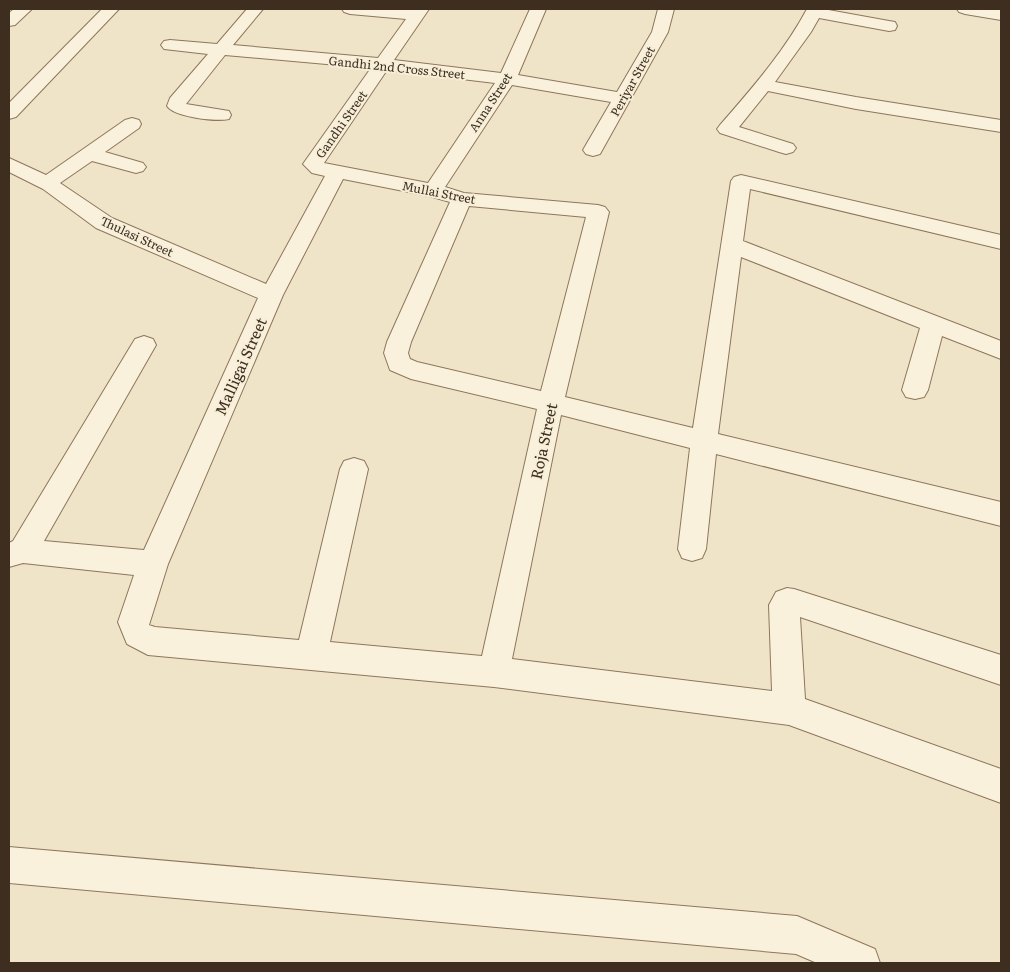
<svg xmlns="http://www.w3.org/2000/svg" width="1010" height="972" font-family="Literata,serif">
	<rect width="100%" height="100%" fill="#f0e4c8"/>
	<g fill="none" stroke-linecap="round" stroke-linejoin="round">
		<defs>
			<g id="minor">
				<polygon points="14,9 32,9 15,25 9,26 9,13"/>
				<polygon points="102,9 119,9 16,117 9,119 9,103"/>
				<path d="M247 9H263L233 45 378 58 406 19 350 14 344 12 342 9H429L394 60 501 73 530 9H546L518 75 617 92 652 32 658 9H674L668 32 600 154 593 156 586 154 583 150 611 102 512 85 445 187 464 193 598 205 605 207 609 212 565 397 693 428 731 181 734 177 741 175 1001 235V249L750 189 743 241 1001 341V359L942 336 928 390 924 397 915 399 906 397 902 390 920 328 741 257 718 434 1001 502V526L716 454 706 549 702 558 692 561 682 558 678 549 690 448 561 415 512 659 772 691 769 605 776 592 787 588 794 589 1001 655V685L800 617 805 699 1001 769V803L789 725 494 687 148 655 127 644 118 622 134 575 23 563 9 567V543L13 541 135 339 144 336 153 339 156 345 44 541 144 550 258 298 96 228 43 189 9 172V158L46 175 125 120 132 118 139 120 141 124 139 128 105 152 143 163 146 167 143 171 136 173 92 161 60 183 112 218 266 284 325 176 312 173 303 164 371 68 225 55 186 104 229 111 231 115 229 119C216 122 174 117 167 106L170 98 208 54 164 49 161 45 164 41 170 40 217 44ZM387 70 495 83 428 183 324 163ZM343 179 429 196 450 202 387 342 384 353 390 370 411 379 537 409 482 656 330 642 368 469 364 461 354 458 344 461 340 469 299 640 155 627 149 625 168 564 283 295ZM469 206 586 217 541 391 417 362 410 359 408 353 411 342Z"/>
				<path d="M807 9H823L889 21 895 22 897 26 895 30 889 31 819 18 811 32 775 82 856 97 1001 120V132L856 109 768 91 739 127 793 144 796 148 793 152 786 154 779 152 720 133 717 129 720 125C752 88 784 52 807 9Z"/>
				<polygon points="957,9 1001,10 1001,20 965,14 959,12"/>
				<polygon points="9,847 797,916 875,949 880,963 817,963 796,954 9,883"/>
			</g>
		</defs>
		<use href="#minor" stroke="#8d765c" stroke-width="2"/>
		<use href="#minor" fill="#faf1dc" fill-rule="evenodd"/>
	</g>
	<g text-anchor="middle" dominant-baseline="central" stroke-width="4" stroke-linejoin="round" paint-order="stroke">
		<g font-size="12" fill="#3d2e20" stroke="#f7eed8">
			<text transform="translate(397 67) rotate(6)">Gandhi 2nd Cross Street</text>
			<text transform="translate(632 81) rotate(-61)">Periyar Street</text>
			<text transform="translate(490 102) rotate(-57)">Anna Street</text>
			<text transform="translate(341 124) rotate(-55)">Gandhi Street</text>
			<text transform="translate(439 192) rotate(11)">Mullai Street</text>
			<text transform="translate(137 236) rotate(25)">Thulasi Street</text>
		</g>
		<g font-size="15" fill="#3d2e20" stroke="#f7eed8">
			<text transform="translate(240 366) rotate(-66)">Malligai Street</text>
			<text transform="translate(543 441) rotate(-78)">Roja Street</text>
		</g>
	</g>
	<rect width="1010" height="972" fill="none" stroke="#3d2e20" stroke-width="20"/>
</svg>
